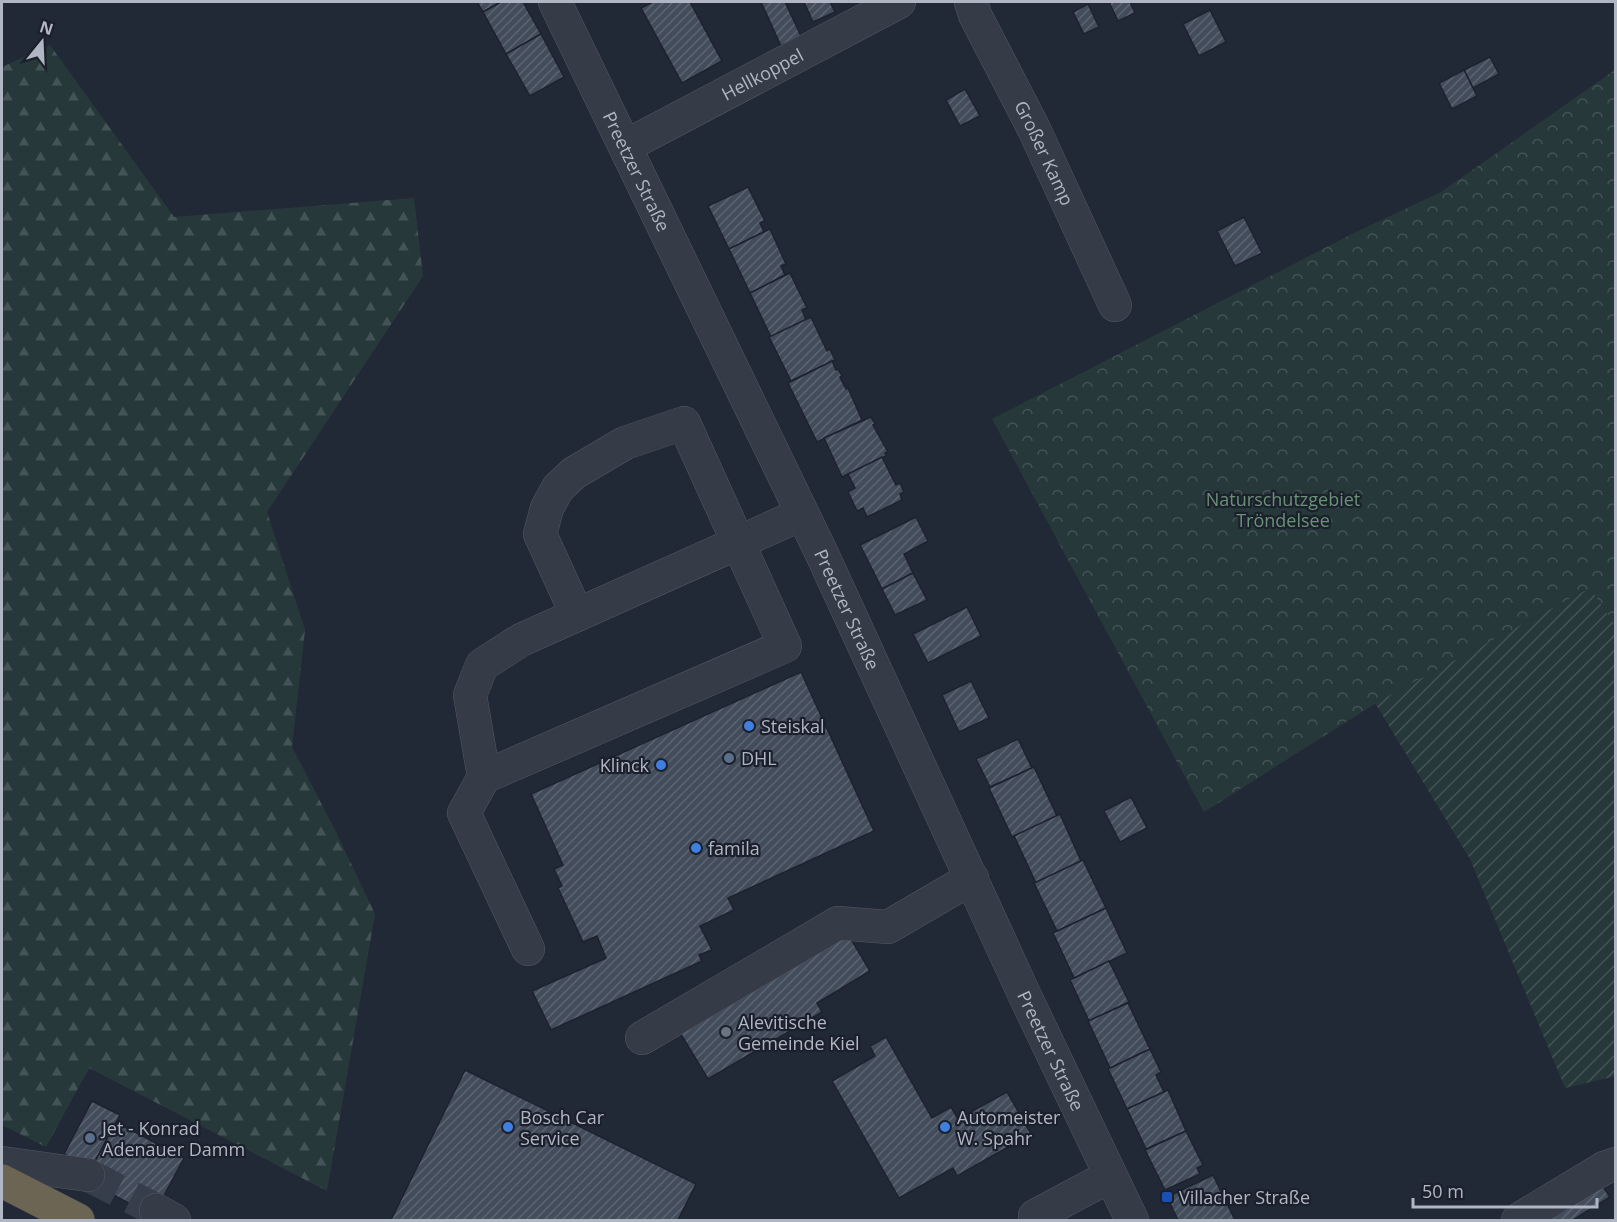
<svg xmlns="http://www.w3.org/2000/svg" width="1617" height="1222" font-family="'Open Sans',sans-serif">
	<defs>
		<pattern id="forest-firs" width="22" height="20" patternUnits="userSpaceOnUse" patternTransform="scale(1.5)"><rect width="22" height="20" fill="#27383a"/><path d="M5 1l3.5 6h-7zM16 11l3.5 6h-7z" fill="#445355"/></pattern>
		<pattern id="park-crowns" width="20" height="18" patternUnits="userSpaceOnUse" patternTransform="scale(1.5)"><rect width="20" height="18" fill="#27383a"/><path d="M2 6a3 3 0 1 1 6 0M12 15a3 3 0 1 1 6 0" fill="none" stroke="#445355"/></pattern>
		<pattern id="garden-furrows" width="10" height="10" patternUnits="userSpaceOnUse" patternTransform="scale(1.5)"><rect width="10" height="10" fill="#27383a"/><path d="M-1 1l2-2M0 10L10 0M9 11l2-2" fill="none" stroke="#445355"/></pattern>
		<pattern id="building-hatch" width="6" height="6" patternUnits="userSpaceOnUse" patternTransform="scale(1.5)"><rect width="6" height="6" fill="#434c5b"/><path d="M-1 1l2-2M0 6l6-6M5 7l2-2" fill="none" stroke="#5c6471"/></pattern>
	</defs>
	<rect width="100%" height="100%" fill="#222936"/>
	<polygon fill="url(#forest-firs)" points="50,45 174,217 414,198 423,276 267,512 305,630 292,747 336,832 375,914 327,1191 89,1068 46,1147 2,1125 2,67"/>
	<polygon fill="url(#park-crowns)" points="1615,70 1615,625 1590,588 1384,698 1204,812 992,419 1352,234 1441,192"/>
	<polygon fill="url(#garden-furrows)" points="1590,588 1615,625 1616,1076 1565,1088 1470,859 1375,703"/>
	<g fill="url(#building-hatch)" stroke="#1d222e" stroke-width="1.5">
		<polygon points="477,2 501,2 483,12"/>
		<polygon points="501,2 523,2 541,34 506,54 483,12"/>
		<polygon points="653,2 690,2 722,61 682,83 641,8"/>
		<polygon points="761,2 785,2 801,36 781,46"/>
		<polygon points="804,2 830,2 835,12 813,22"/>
		<polygon points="1109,2 1130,2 1135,13 1118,21"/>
		<polygon points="1088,4 1099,27 1084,34 1073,12"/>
		<polygon points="1210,10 1226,42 1199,56 1183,24"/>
		<polygon points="541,34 564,77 530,96 506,54"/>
		<polygon points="1490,57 1499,74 1473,88 1464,70"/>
		<polygon points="1464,70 1477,96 1452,109 1439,83"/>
		<polygon points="965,89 980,116 960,126 946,100"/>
		<polygon points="748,187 765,221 760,223 764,232 729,249 708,206"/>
		<polygon points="1244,217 1262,253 1235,266 1217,231"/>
		<polygon points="770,229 786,264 781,266 785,275 750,293 729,249"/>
		<polygon points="790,273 807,308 802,310 806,320 771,337 750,293"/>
		<polygon points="811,317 827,351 830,349 835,360 791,381 769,337"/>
		<polygon points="832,361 836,370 838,369 842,376 840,377 846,389 848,388 862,420 817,442 788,383"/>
		<polygon points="871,417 875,424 873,425 888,452 885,453 886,456 842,477 824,438"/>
		<polygon points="882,457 896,485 900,483 904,492 900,494 902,500 867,517 863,508 857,511 848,492 855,488 848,474"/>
		<polygon points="916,517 928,541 904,554 913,573 882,589 860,545"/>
		<polygon points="913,573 927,600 895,615 882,589"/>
		<polygon points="967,607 981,636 928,663 913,634"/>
		<polygon points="801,672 874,831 728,898 734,910 700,926 712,950 699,955 702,961 551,1030 532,991 606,958 597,936 583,942 558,888 562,886 554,869 563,865 531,794"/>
		<polygon points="971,681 989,718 959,732 942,695"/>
		<polygon points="1018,739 1032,768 990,787 976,759"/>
		<polygon points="1034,767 1057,816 1012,837 989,788"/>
		<polygon points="1131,797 1147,828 1120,842 1104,811"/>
		<polygon points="1060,814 1081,861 1036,883 1014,836"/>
		<polygon points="1083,860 1106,908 1057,931 1034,883"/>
		<polygon points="1106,908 1127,953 1074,978 1053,933"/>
		<polygon points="848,934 870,971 817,1003 822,1012 708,1079 679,1031"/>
		<polygon points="1109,961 1129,1002 1089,1021 1070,980"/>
		<polygon points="1128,1003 1150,1049 1110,1068 1088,1021"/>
		<polygon points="886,1037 932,1118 951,1107 958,1119 1007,1092 1031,1134 957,1176 953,1168 899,1198 832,1081 875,1056 870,1046"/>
		<polygon points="1150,1049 1161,1072 1156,1075 1164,1092 1127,1109 1108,1069"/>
		<polygon points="465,1070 696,1184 678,1220 391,1220"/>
		<polygon points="1168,1090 1186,1131 1146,1149 1127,1109"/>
		<polygon points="92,1101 120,1115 91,1169 64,1154"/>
		<polygon points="116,1122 184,1158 153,1216 85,1180"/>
		<polygon points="1186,1131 1203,1165 1197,1168 1200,1174 1165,1190 1145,1150"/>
		<polygon points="1213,1175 1235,1220 1178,1220 1167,1197"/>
		<polygon points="1600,1182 1610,1197 1573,1220 1540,1220"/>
	</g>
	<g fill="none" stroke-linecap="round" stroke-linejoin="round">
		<polyline stroke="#373e4b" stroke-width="33" stroke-dasharray="33 16" stroke-linecap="butt" points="88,1175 156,1210"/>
		<defs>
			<g id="minor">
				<path id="s1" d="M555 2 822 554 1025 996 1132 1220"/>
				<path id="s2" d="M971 2 975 15 1034 129 1115 305"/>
				<path id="s3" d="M626 146 899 2"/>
				<polyline points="484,777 470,695 482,665 521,640 802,514"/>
				<polyline points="528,949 464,813 484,777 785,646 684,423 625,443 574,473 558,488 547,508 540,534 577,615"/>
				<polyline points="642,1038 838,923 888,927 972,878"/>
				<polyline points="2,1163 88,1175"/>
				<polyline points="156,1210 174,1220"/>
				<polyline points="1035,1216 1110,1176"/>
				<polyline points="1518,1220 1604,1168 1616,1164"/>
			</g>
			<polyline id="highway" points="2,1181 78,1220"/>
		</defs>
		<use href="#minor" stroke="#535965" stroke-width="34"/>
		<use href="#highway" stroke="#404652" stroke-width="34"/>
		<use href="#minor" stroke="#353b47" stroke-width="33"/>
		<use href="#highway" stroke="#6d6553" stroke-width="33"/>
	</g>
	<g fill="#3f7fe0" stroke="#1b202c" stroke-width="2">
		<circle cx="749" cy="726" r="6"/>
		<circle cx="661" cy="765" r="6"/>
		<circle cx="696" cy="848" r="6"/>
		<circle cx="508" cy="1127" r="6"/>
		<circle cx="945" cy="1127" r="6"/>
	</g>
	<g fill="#5c6f8a" stroke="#1b202c" stroke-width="2">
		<circle cx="729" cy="758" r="6"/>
		<circle cx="90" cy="1138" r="6"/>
	</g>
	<circle fill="#6b7280" stroke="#1b202c" stroke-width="2" cx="726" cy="1032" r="6"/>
	<rect fill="#1a4fb4" stroke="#1b202c" stroke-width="2" x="1161" y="1191" width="12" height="12" rx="3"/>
	<g text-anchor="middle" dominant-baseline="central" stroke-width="4.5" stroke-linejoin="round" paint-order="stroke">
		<g font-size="18" fill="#b0b6c4" stroke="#1b202c">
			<text stroke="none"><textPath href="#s3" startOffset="154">Hellkoppel</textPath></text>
			<text stroke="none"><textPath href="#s2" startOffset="168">Großer Kamp</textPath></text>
			<text stroke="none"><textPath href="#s1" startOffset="188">Preetzer Straße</textPath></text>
			<text stroke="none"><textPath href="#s1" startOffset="674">Preetzer Straße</textPath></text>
			<text stroke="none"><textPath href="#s1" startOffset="1160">Preetzer Straße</textPath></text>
		</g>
		<g font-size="18" fill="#699276" stroke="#1b202c">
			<text x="1283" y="499">Naturschutzgebiet<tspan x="1283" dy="21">Tröndelsee</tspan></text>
		</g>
		<g font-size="18" fill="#b0b6c4" stroke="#1b202c" text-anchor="start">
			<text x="761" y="726">Steiskal</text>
			<text x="741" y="758">DHL</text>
			<text x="649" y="765" text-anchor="end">Klinck</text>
			<text x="708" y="848">famila</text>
			<text x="738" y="1022">Alevitische<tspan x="738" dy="21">Gemeinde Kiel</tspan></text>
			<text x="520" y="1117">Bosch Car<tspan x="520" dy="21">Service</tspan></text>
			<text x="957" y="1117">Automeister<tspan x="957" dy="21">W. Spahr</tspan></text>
			<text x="102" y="1128">Jet - Konrad<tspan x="102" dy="21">Adenauer Damm</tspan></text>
			<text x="1179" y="1197">Villacher Straße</text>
		</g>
	</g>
	<rect width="1617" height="1222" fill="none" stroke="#b0b6c4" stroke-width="6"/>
	<g transform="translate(42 42) rotate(18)" stroke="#1b202c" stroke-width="4.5" paint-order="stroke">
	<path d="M0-4.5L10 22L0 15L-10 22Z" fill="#b0b6c4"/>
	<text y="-9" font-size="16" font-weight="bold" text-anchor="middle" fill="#b0b6c4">N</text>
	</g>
	<path d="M1413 1198v9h184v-9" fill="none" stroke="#b0b6c4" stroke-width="3"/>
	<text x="1422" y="1198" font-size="18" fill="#b0b6c4" stroke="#1b202c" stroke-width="4.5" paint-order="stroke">50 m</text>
</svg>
